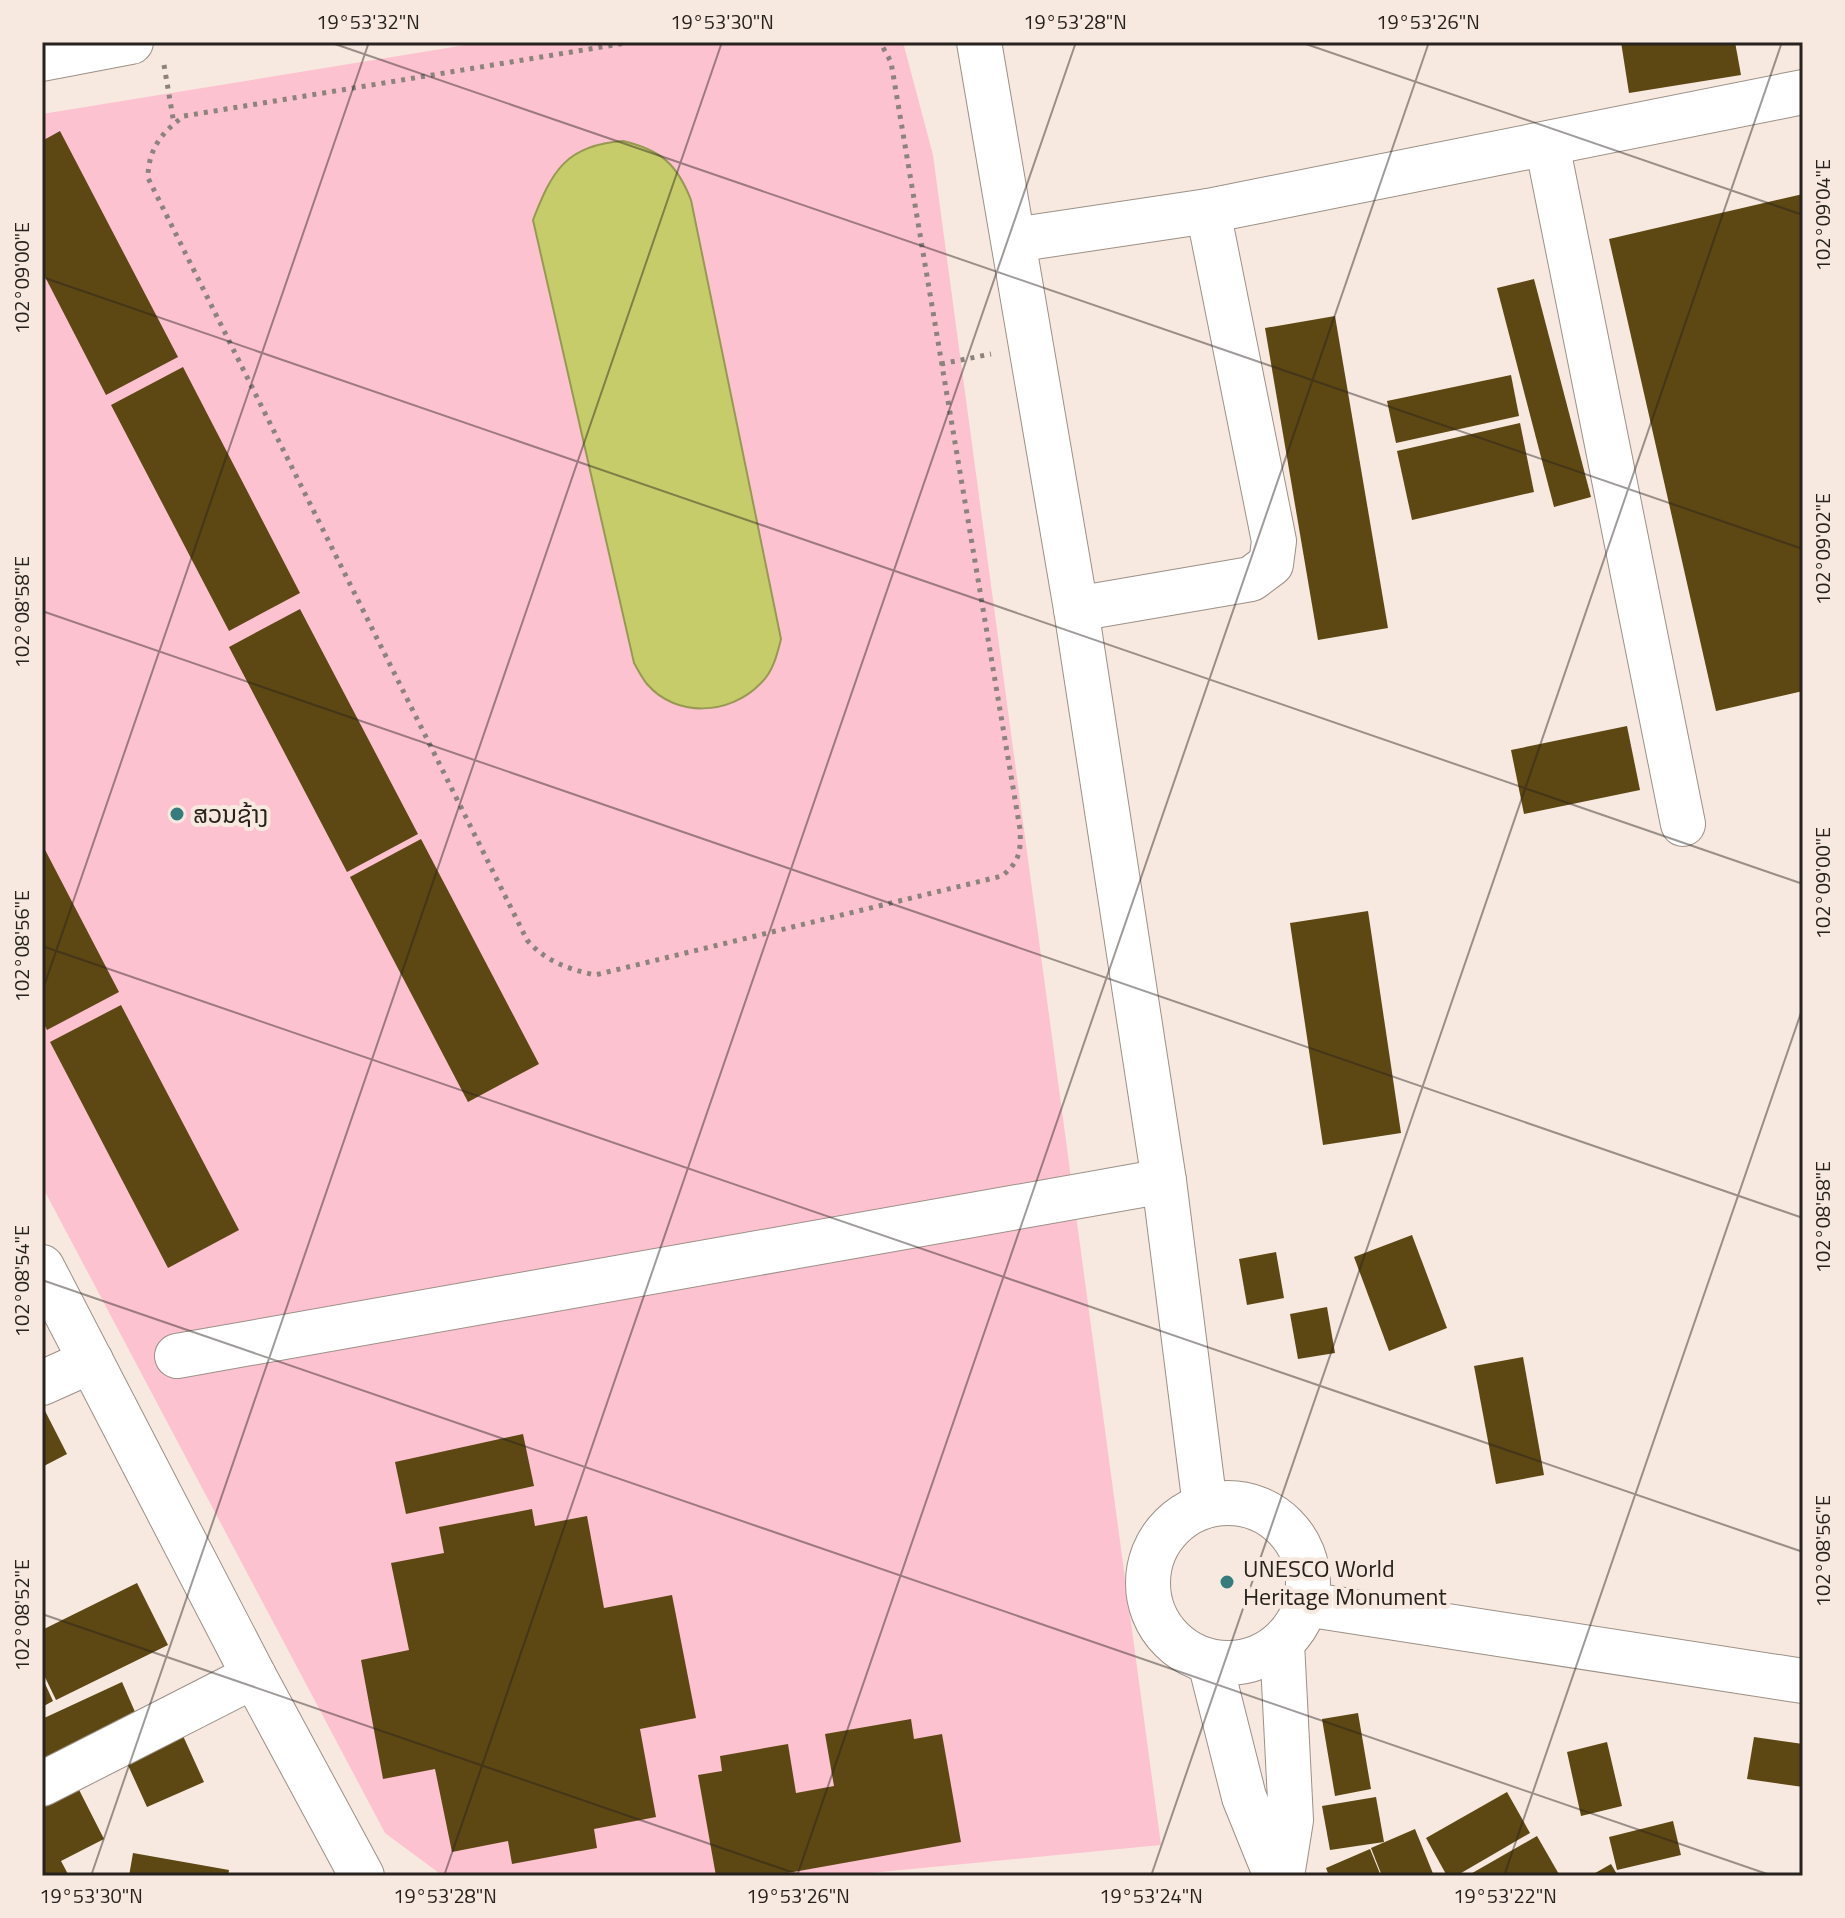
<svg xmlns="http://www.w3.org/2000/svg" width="1845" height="1918" font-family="'Titillium Web','Noto Sans Lao',sans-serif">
	<rect width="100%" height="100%" fill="#f7e9df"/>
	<polygon fill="#fdc2d0" points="484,42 903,42 933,155 1161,1845 839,1876 443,1876 385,1833 42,1186 42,114"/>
	<path fill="#c7cc6a" stroke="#979953" stroke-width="2" d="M623 141C661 150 677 164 691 200L781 639C777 655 773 672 760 684 730 715 676 718 647 684 642 678 638 670 634 663L533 220C552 171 566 145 623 141Z"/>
	<g fill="#5d4713">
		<polygon points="1621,42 1735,42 1741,75 1629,93"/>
		<polygon points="60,131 178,357 106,395 42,271 42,141"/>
		<polygon points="1803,194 1803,691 1716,711 1609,239"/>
		<polygon points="1534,279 1591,497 1554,507 1497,288"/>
		<polygon points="1335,316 1388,628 1318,640 1265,328"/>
		<polygon points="183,367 300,593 229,631 111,405"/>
		<polygon points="1511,375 1519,416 1396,443 1387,401"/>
		<polygon points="1520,423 1534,492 1412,520 1397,451"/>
		<polygon points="300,609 418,834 347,872 229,647"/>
		<polygon points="1627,726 1640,790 1524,814 1511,750"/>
		<polygon points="421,839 539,1064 468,1102 350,877"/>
		<polygon points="42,844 119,992 47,1030 42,1020"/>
		<polygon points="1368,911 1401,1133 1323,1145 1290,923"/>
		<polygon points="121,1005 239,1230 168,1268 50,1042"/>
		<polygon points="1412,1235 1447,1328 1389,1351 1354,1257"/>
		<polygon points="1276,1252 1284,1298 1247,1305 1239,1259"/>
		<polygon points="1327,1307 1335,1353 1298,1359 1290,1314"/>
		<polygon points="1523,1357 1544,1475 1496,1484 1474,1366"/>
		<polygon points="42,1405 67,1454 42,1467"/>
		<polygon points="523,1434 534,1486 406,1514 395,1462"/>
		<polygon points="532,1509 535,1526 587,1516 604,1608 672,1595 696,1718 640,1729 656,1817 594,1829 597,1848 512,1864 508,1841 452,1852 435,1769 383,1779 361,1660 409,1650 391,1563 444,1553 439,1527"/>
		<polygon points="137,1583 168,1645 56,1700 42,1671 42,1630"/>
		<polygon points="42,1677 53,1701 42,1707"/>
		<polygon points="122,1682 142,1728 42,1773 42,1719"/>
		<polygon points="1358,1713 1371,1789 1335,1796 1322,1719"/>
		<polygon points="911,1719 914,1739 942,1734 961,1842 771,1876 716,1876 698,1775 722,1771 720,1756 788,1744 796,1793 834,1786 825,1734"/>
		<polygon points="179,1727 204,1782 147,1807 122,1752"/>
		<polygon points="1754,1737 1803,1744 1803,1787 1747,1779"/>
		<polygon points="1607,1742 1622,1806 1581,1816 1567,1752"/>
		<polygon points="72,1776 104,1839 61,1861 69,1876 42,1876 42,1792"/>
		<polygon points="1507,1792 1530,1833 1456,1876 1447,1876 1426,1838"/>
		<polygon points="1376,1797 1384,1842 1330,1850 1322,1806"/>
		<polygon points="1673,1821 1681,1855 1617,1870 1609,1837"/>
		<polygon points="1415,1829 1434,1876 1382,1876 1371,1848"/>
		<polygon points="1537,1836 1560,1876 1467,1876"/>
		<polygon points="1370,1849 1381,1876 1329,1876 1326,1868"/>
		<polygon points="133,1853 229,1870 228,1876 129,1876"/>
		<polygon points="1611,1864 1618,1876 1590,1876"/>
	</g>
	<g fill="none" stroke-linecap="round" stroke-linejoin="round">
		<defs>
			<g id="minor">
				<polyline points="979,42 1076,609 1164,1181 1205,1506"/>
				<polyline points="42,59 131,42"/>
				<polyline points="1547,144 1683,824"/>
				<polyline points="1014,240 1208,211 1803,92"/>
				<polyline points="1076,609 1251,579 1271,564 1274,541 1208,211"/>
				<polyline points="177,1356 1164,1181"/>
				<polyline points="42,1383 91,1361"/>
				<polyline points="42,1784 254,1676"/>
			</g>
			<g id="major">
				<polyline points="42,1267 254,1676 362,1876"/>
				<circle cx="1228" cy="1583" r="80"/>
				<polyline points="1305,1604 1803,1681"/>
				<polyline points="1282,1643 1291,1820 1282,1876"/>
				<polyline points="1210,1662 1244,1797 1276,1876"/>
			</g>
		</defs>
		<use href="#minor" stroke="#9c9087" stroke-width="46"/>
		<use href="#major" stroke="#9c9087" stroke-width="46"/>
		<g stroke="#8c837c" stroke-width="5" stroke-dasharray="4 6" stroke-linecap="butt">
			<path d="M632 42 184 116C162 132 148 149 148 178L527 940C545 961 568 969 595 975L1002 876C1020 861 1021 851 1020 829L891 62 880 42"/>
			<polyline points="164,65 174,124"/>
			<polyline points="941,364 991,354"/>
		</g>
		<use href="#minor" stroke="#fff" stroke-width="44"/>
		<use href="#major" stroke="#fff" stroke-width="44"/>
	</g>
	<path fill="none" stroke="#27221e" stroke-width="2" stroke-opacity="0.45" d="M329 42 1803 549M1300 42 1803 215M42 277 1803 884M42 611 1803 1218M42 946 1803 1552M42 992 369 42M42 1280 1773 1876M42 1614 803 1876M91 1876 722 42M444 1876 1076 42M797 1876 1429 42M1151 1876 1782 42M1504 1876 1803 1007"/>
	<g fill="#357d7c" stroke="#f7e9df" stroke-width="3">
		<circle cx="177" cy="814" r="8"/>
		<circle cx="1227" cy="1582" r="8"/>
	</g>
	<g text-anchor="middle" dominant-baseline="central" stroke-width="8" stroke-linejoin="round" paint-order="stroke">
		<g font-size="24" fill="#27221e" stroke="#f7e9df" text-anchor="start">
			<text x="193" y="814">ສວນຊ້າງ</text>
			<text x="1243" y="1568">UNESCO World<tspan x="1243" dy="28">Heritage Monument</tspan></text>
		</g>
	</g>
	<rect width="1845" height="1918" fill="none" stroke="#f7e9df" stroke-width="88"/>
	<rect x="44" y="44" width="1757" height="1830" fill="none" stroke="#27221e" stroke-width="3"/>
	<g font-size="20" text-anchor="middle" fill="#27221e">
		<text x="368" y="29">19°53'32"N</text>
		<text x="722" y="29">19°53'30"N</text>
		<text x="1075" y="29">19°53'28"N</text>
		<text x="1428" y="29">19°53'26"N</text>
		<text transform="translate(1823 215) rotate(-90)" y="7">102°09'04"E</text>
		<text transform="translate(22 278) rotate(-90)" y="7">102°09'00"E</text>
		<text transform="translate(1823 549) rotate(-90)" y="7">102°09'02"E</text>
		<text transform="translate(22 612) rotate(-90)" y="7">102°08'58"E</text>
		<text transform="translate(1823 883) rotate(-90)" y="7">102°09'00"E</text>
		<text transform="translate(22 946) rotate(-90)" y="7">102°08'56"E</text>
		<text transform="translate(1823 1217) rotate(-90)" y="7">102°08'58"E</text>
		<text transform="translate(22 1281) rotate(-90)" y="7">102°08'54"E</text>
		<text transform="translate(1823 1551) rotate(-90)" y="7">102°08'56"E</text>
		<text transform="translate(22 1615) rotate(-90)" y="7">102°08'52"E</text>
		<text x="91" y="1903">19°53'30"N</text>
		<text x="445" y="1903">19°53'28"N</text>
		<text x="798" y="1903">19°53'26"N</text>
		<text x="1151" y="1903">19°53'24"N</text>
		<text x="1505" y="1903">19°53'22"N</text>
	</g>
</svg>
